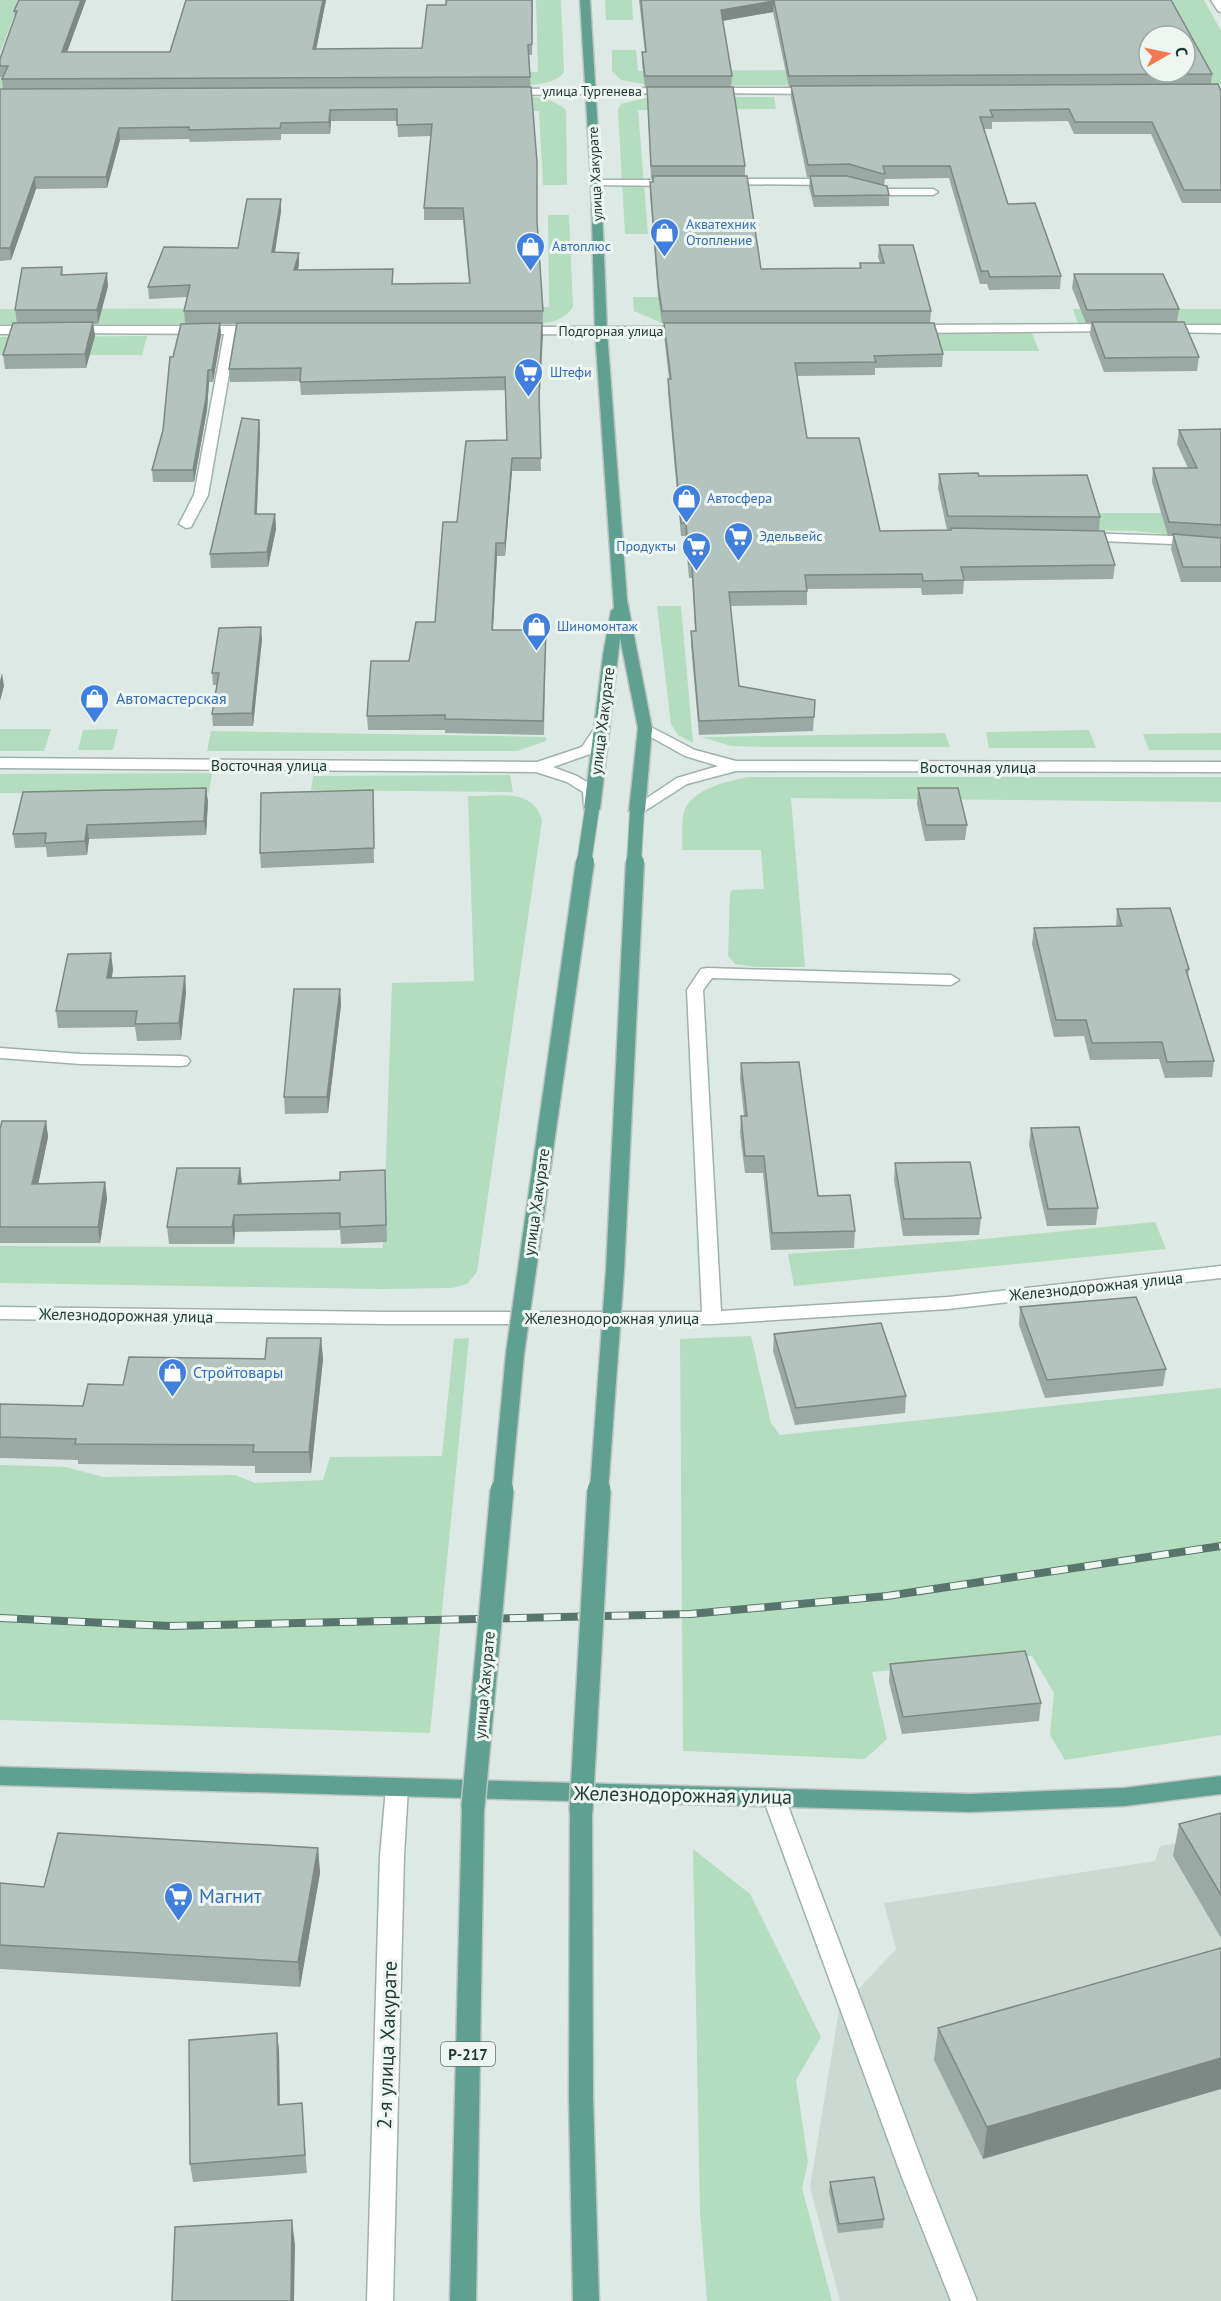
<svg xmlns="http://www.w3.org/2000/svg" width="1221" height="2301" font-family="'PT Sans',sans-serif">
	<rect width="100%" height="100%" fill="#dde9e4"/>
	<polygon fill="#cbd9d3" points="1221,1835 1221,2301 840,2301 810,2187 839,2010 896,1949 884,1903 1155,1861 1160,1846"/>
	<g fill="#b4dcbf">
		<polygon points="0,0 20,0 0,53"/>
		<path d="M536 0H561L564 72C558 82 543 83 533 85L0 90V77L538 72Z"/>
		<polygon points="605,0 632,0 633,20 606,20"/>
		<polygon points="1170,0 1204,0 1221,31 1221,84 655,86 621,80 612,71 612,50 636,50 638,71 1149,68 1149,72 1185,72 1204,68"/>
		<path d="M524 96C541 97 553 99 566 110L567 185H543L539 111 0 112Z"/>
		<polygon points="650,97 774,97 776,109 638,110 648,234 625,234 618,110 621,104"/>
		<path d="M548 215H569L573 307C566 318 555 322 543 323H401L403 307H549Z"/>
		<polygon points="633,297 687,297 662,323 634,311"/>
		<polygon points="309,308 305,324 0,324 0,309"/>
		<polygon points="1073,309 1221,309 1221,324 1078,323"/>
		<polygon points="1032,333 1039,351 897,351 894,334"/>
		<polygon points="147,336 142,355 0,355 0,337"/>
		<polygon points="1053,513 1221,513 1201,538 1135,531 984,528"/>
		<polygon points="657,606 681,606 693,743 678,735 671,724"/>
		<polygon points="0,729 51,729 44,751 0,751"/>
		<polygon points="118,729 113,750 78,750 83,730"/>
		<polygon points="1089,730 1096,748 989,748 986,732"/>
		<polygon points="211,731 546,737 546,741 517,751 207,751"/>
		<polygon points="945,733 950,747 768,747 731,746 701,737"/>
		<polygon points="1221,733 1221,750 1149,750 1143,734"/>
		<polygon points="212,773 209,793 0,793 0,774"/>
		<polygon points="510,775 513,792 311,790 313,776"/>
		<path d="M749 777H1221V802L791 798 805 967H756L735 964 728 956 730 894 732 890 764 889 761 850H682C683 838 681 824 684 812 691 789 728 781 749 777Z"/>
		<path d="M468 796C497 797 533 787 542 820L477 1272 467 1284 452 1288 382 1289 0 1283V1246L383 1248 392 983 474 981Z"/>
		<polygon points="1155,1222 1166,1249 794,1286 788,1254 974,1240"/>
		<polygon points="751,1336 771,1423 780,1435 1221,1388 1221,1735 1065,1760 1050,1735 1054,1693 1032,1656 872,1672 887,1739 865,1759 683,1751 680,1339"/>
		<polygon points="469,1338 430,1733 0,1720 0,1465 66,1467 103,1477 235,1475 255,1483 323,1480 330,1457 442,1456 454,1339"/>
		<polygon points="693,1849 750,1894 821,2037 796,2080 808,2162 802,2188 832,2301 707,2301 700,2212"/>
	</g>
	<g fill="none" stroke-linecap="round" stroke-linejoin="round">
		<defs>
			<g id="minor">
				<polygon points="1211,0 1221,0 1221,12 1218,11"/>
				<polygon points="670,88 675,91 674,93 509,95 504,92 509,89"/>
				<polygon points="710,88 814,88 819,91 814,94 706,93 705,91"/>
				<polygon points="724,179 834,179 839,182 834,185 720,184 720,180"/>
				<polygon points="596,180 672,180 677,183 672,186 592,185 591,183"/>
				<polygon points="867,184 882,189 933,189 938,192 933,195 881,195 863,189 862,187"/>
				<polygon points="1114,324 1120,328 1118,331 911,333 905,329 911,325"/>
				<polygon points="1163,325 1221,325 1221,333 1159,332 1157,329"/>
				<polygon points="0,326 34,326 40,330 34,334 0,334"/>
				<polygon points="71,326 259,326 265,330 259,334 236,334 208,495 191,527 186,528 179,524 194,495 224,334 67,333 65,330"/>
				<polygon points="518,327 688,327 694,331 688,335 514,334 514,328"/>
				<polygon points="1081,533 1172,536 1221,542 1221,550 1172,544 1076,540 1074,537"/>
				<polygon points="645,724 695,750 736,761 1221,762 1221,772 736,771 687,784 637,816 629,811 632,808 677,778 718,766 685,756 640,731 638,728 640,725"/>
				<polygon points="601,725 608,729 593,753 553,767 577,776 595,787 600,805 592,810 584,805 583,792 567,782 536,772 0,768 0,758 537,762 582,747 596,726"/>
				<polygon points="707,968 951,975 959,980 951,985 712,978 703,990 721,1311 948,1297 1221,1266 1221,1278 948,1309 712,1324 386,1324 0,1319 0,1307 386,1312 702,1312 687,990 701,969"/>
				<polygon points="0,1048 81,1054 181,1056 187,1057 190,1061 187,1065 181,1066 81,1064 0,1058"/>
				<polygon points="397,1779 405,1782 408,1788 404,1856 393,2301 367,2301 380,1856 386,1788 389,1782"/>
				<polygon points="774,1789 782,1792 785,1798 927,2175 977,2301 951,2301 901,2175 763,1798 766,1792"/>
			</g>
			<g id="major">
				<polygon points="580,0 590,0 601,183 607,331 627,600 652,728 645,811 637,816 629,811 638,728 620,638 600,809 592,814 584,809 603,655 611,611 614,608 595,331 591,183"/>
				<polygon points="0,1767 970,1794 1124,1788 1221,1776 1221,1794 1124,1806 970,1812 0,1785"/>
				<polygon points="473,1798 481,1801 484,1807 476,2301 450,2301 462,1807 465,1801"/>
				<polygon points="581,1802 589,1805 592,1811 593,2097 599,2301 573,2301 569,2097 570,1811 573,1805"/>
			</g>
		</defs>
		<use href="#minor" stroke="#a0b1ab" stroke-width="3"/>
		<use href="#major" stroke="#bcc4c2" stroke-width="3"/>
		<use href="#minor" fill="#fff" fill-rule="evenodd"/>
		<use href="#major" fill="#60a090" fill-rule="evenodd"/>
		<defs>
			<polyline id="rail" points="0,1618 170,1626 690,1614 887,1596 1221,1546"/>
		</defs>
		<use href="#rail" stroke="#58756d" stroke-width="8"/>
		<use href="#rail" stroke="#edf6f1" stroke-width="6" stroke-dasharray="17" stroke-linecap="butt"/>
		<defs>
			<g id="major-bridge-far2">
				<polyline points="584,863 592,809"/>
				<polyline points="634,863 637,811"/>
			</g>
			<g id="major-bridge-far1">
				<polyline points="502,1491 515,1354 585,862"/>
				<polyline points="599,1491 615,1271 635,862"/>
			</g>
			<g id="major-bridge">
				<polyline points="473,1807 502,1490"/>
				<polyline points="581,1811 599,1490"/>
			</g>
		</defs>
		<use href="#major-bridge-far2" stroke="#bcc4c2" stroke-width="16" stroke-linecap="butt"/>
		<use href="#major-bridge-far1" stroke="#bcc4c2" stroke-width="21" stroke-linecap="butt"/>
		<use href="#major-bridge" stroke="#bcc4c2" stroke-width="26" stroke-linecap="butt"/>
		<use href="#major-bridge-far2" stroke="#60a090" stroke-width="14"/>
		<use href="#major-bridge-far1" stroke="#60a090" stroke-width="18"/>
		<use href="#major-bridge" stroke="#60a090" stroke-width="23"/>
	</g>
	<g fill="#99a9a3">
		<polygon points="19,0 86,0 67,52 170,52 186,0 326,0 316,49 422,48 446,5 533,0 532,55 529,55 537,225 543,311 539,407 541,471 512,471 505,556 497,556 493,630 546,630 544,735 445,733 445,730 368,730 367,716 409,661 435,622 457,522 507,440 505,390 301,395 300,381 230,382 229,369 237,324 220,324 221,335 213,382 209,382 207,410 194,482 153,482 152,470 163,430 173,357 185,323 184,311 187,297 149,299 148,287 238,248 281,211 275,252 299,265 298,270 393,284 469,283 463,220 424,220 424,208 431,136 398,137 397,121 331,121 330,134 281,134 281,140 190,142 189,139 120,140 107,188 36,189 11,260 0,261 0,89 3,89 2,79 3,77 0,77 0,59 15,17 14,11"/>
		<polygon points="639,0 1171,0 1212,74 1211,84 1221,91 1221,203 1182,203 1151,134 1074,134 1068,121 992,122 992,129 983,129 1008,204 1061,276 1060,289 989,290 987,284 980,284 949,178 885,179 884,185 889,195 889,206 814,207 809,187 810,177 807,177 791,98 791,87 789,87 773,12 723,21 732,76 731,87 745,166 745,176 761,269 859,268 860,263 880,263 878,257 879,245 931,311 930,323 943,354 942,367 875,368 875,375 797,376 807,438 880,531 947,530 938,488 939,474 979,476 1100,517 1099,530 1115,565 1113,579 964,581 963,594 922,595 921,588 807,589 807,605 730,606 739,686 815,700 813,731 699,735 691,645 691,631 695,631 692,578 689,578 685,536 681,536 668,392 668,379 669,379 664,335 664,323 662,323 658,296 650,194 650,182 652,182 653,178 651,178 647,88 645,88 642,63 642,52 645,52"/>
		<polygon points="62,267 63,275 108,286 98,324 93,324 95,336 86,368 5,369 3,355 17,323 15,310"/>
		<polygon points="1074,274 1179,309 1177,322 1199,357 1197,371 1104,372 1090,335 1091,323 1086,323 1072,288"/>
		<polygon points="259,420 260,434 257,514 275,514 276,529 268,567 211,568 210,554"/>
		<polygon points="1221,429 1221,582 1181,582 1171,549 1173,536 1168,536 1152,482 1153,468 1188,468 1177,444 1179,430"/>
		<polygon points="262,639 253,726 213,726 212,714 217,685 213,685 212,673"/>
		<polygon points="206,788 208,802 206,835 89,839 87,855 47,857 46,847 15,848 13,834"/>
		<polygon points="918,788 967,825 965,840 925,841 917,804"/>
		<polygon points="373,790 374,863 261,868 260,853"/>
		<polygon points="1117,909 1189,969 1188,977 1214,1061 1212,1077 1165,1078 1159,1059 1090,1060 1084,1036 1054,1037 1032,944 1034,928 1116,926"/>
		<polygon points="113,969 112,978 185,976 186,992 181,1040 137,1041 135,1027 58,1028 56,1011"/>
		<polygon points="340,989 341,1005 328,1113 285,1114 284,1097"/>
		<polygon points="741,1063 818,1196 855,1231 854,1248 771,1250 763,1173 745,1173 740,1133 741,1116 744,1116 740,1079"/>
		<polygon points="46,1121 48,1137 38,1184 105,1182 107,1199 100,1243 0,1243 0,1129"/>
		<polygon points="1031,1128 1098,1208 1096,1225 1047,1226 1029,1145"/>
		<polygon points="895,1163 981,1218 979,1235 903,1236 894,1180"/>
		<polygon points="240,1168 242,1183 340,1180 385,1170 387,1242 341,1244 340,1230 235,1232 234,1244 169,1244 167,1227"/>
		<polygon points="1020,1307 1166,1369 1163,1386 1045,1398 1019,1325"/>
		<polygon points="774,1334 906,1396 905,1413 795,1425 773,1351"/>
		<polygon points="321,1338 323,1359 311,1473 255,1473 255,1466 78,1464 78,1460 0,1458 0,1404 83,1406 123,1385 265,1359"/>
		<polygon points="890,1664 1041,1703 1039,1721 902,1734 889,1682"/>
		<polygon points="1221,1813 1221,1938 1173,1856 1179,1824"/>
		<polygon points="318,1848 320,1873 300,1987 0,1969 0,1883 44,1887"/>
		<polygon points="1221,1948 983,2159 934,2060 938,2028"/>
		<polygon points="277,2033 279,2051 280,2105 303,2121 307,2173 193,2182 190,2164"/>
		<polygon points="830,2182 884,2219 883,2228 838,2233 829,2192"/>
	</g>
	<g fill="#7d8984">
		<polygon points="81,0 86,0 63,63 62,52"/>
		<polygon points="323,0 326,0 314,60 313,49"/>
		<polygon points="774,1 773,12 721,21 721,10"/>
		<polygon points="330,110 331,121 330,134 329,122"/>
		<polygon points="119,128 120,140 107,188 106,177"/>
		<polygon points="35,177 36,189 11,260 10,248"/>
		<polygon points="281,199 281,211 273,265 272,252"/>
		<polygon points="299,253 299,265 294,283 294,270"/>
		<polygon points="107,273 108,286 98,324 97,310"/>
		<polygon points="93,322 95,336 86,368 85,354"/>
		<polygon points="220,323 221,335 213,382 212,370"/>
		<polygon points="542,323 543,335 539,410 539,397"/>
		<polygon points="208,370 209,382 207,410 194,482 193,470"/>
		<polygon points="259,420 260,434 256,529 255,514"/>
		<polygon points="512,458 512,471 505,556 505,543"/>
		<polygon points="275,514 276,529 268,567 267,552"/>
		<polygon points="496,543 497,556 492,644 492,630"/>
		<polygon points="261,627 262,639 253,726 252,713"/>
		<polygon points="2,673 4,686 0,701 0,681"/>
		<polygon points="206,788 208,802 206,835 204,821"/>
		<polygon points="373,790 374,805 374,863 374,848"/>
		<polygon points="87,825 89,839 87,855 85,841"/>
		<polygon points="111,953 113,969 109,994 107,978"/>
		<polygon points="185,976 186,992 181,1040 179,1023"/>
		<polygon points="340,989 341,1005 328,1113 327,1097"/>
		<polygon points="46,1121 48,1137 35,1200 32,1184"/>
		<polygon points="240,1168 242,1185 238,1184"/>
		<polygon points="105,1182 107,1199 100,1243 98,1227"/>
		<polygon points="234,1215 235,1232 234,1244 232,1227"/>
		<polygon points="321,1338 323,1359 311,1473 309,1452"/>
		<polygon points="318,1848 320,1873 300,1987 298,1962"/>
		<polygon points="277,2033 279,2051 280,2123 278,2105"/>
		<polygon points="1221,2058 1221,2089 983,2159 987,2127"/>
		<polygon points="292,2220 295,2245 294,2301 291,2301"/>
	</g>
	<g fill="#b2c4bd" stroke="#7d8984" stroke-width="1.5" fill-rule="evenodd">
		<polygon points="19,0 81,0 62,52 170,52 186,0 323,0 313,49 422,48 427,5 446,5 446,0 532,0 532,44 528,45 530,77 2,79 8,66 0,66 0,59 17,11 14,11"/>
		<path d="M641 0H1171L1212 74 789 76 774 1 721 10 732 76H645L642 52H646ZM1149 36H1185V72H1149Z"/>
		<polygon points="1218,84 1221,91 1221,190 1184,190 1152,122 1075,122 1069,109 990,110 993,117 980,117 1008,204 1035,203 1061,276 990,277 988,271 981,271 950,166 883,166 885,174 883,174 849,164 808,165 791,86"/>
		<polygon points="531,87 537,162 537,221 543,311 184,311 190,285 148,287 164,247 238,248 247,199 281,199 272,252 299,253 294,270 393,269 392,284 470,283 463,208 424,208 432,124 397,125 397,109 330,110 329,122 281,123 280,128 189,130 189,127 119,128 106,177 35,177 10,248 0,248 0,89"/>
		<polygon points="647,87 733,87 745,166 651,166"/>
		<polygon points="653,176 747,176 761,269 861,268 860,263 884,263 879,245 913,245 931,311 662,311 658,284 650,182 653,182"/>
		<polygon points="810,176 847,176 887,186 889,195 814,196"/>
		<polygon points="62,267 61,275 107,273 97,310 15,310 22,268"/>
		<polygon points="1074,274 1163,274 1179,309 1087,310"/>
		<polygon points="93,322 85,354 3,355 13,323"/>
		<polygon points="1092,322 1184,322 1199,357 1105,358"/>
		<polygon points="220,323 212,370 208,370 206,398 193,470 152,470 163,430 170,357 173,357 181,324"/>
		<polygon points="237,323 542,323 539,397 541,458 512,458 505,543 496,543 492,630 546,630 543,721 445,719 445,715 367,716 371,661 409,661 416,622 435,622 443,522 457,522 466,441 507,440 505,377 300,382 301,368 229,369"/>
		<polygon points="664,323 934,323 943,354 874,356 876,362 795,363 807,438 859,438 880,531 951,530 951,528 1104,531 1115,565 961,567 964,580 923,581 922,574 805,575 807,591 729,592 739,686 815,700 814,717 699,721 691,631 696,631 692,564 689,564 686,523 681,523 668,379 671,379"/>
		<polygon points="242,418 259,420 255,514 275,514 267,552 210,554"/>
		<polygon points="1221,429 1221,525 1169,522 1153,468 1197,468 1179,430"/>
		<polygon points="978,473 979,476 1087,475 1100,517 948,516 939,474"/>
		<polygon points="1173,534 1221,538 1221,567 1183,567"/>
		<polygon points="261,627 252,713 212,714 219,673 212,673 219,628"/>
		<polygon points="206,788 204,821 87,825 85,841 45,843 46,833 13,834 23,792"/>
		<polygon points="918,788 958,788 967,825 926,825"/>
		<polygon points="373,790 374,848 260,853 261,793"/>
		<polygon points="1170,908 1189,969 1186,970 1214,1061 1167,1062 1162,1042 1092,1043 1086,1020 1056,1020 1034,928 1122,926 1117,909"/>
		<polygon points="111,953 107,978 185,976 179,1023 135,1024 137,1011 56,1011 68,954"/>
		<polygon points="294,989 340,989 327,1097 284,1097"/>
		<polygon points="799,1062 818,1196 850,1195 855,1231 772,1233 764,1156 745,1156 741,1116 747,1116 741,1063"/>
		<polygon points="2,1121 46,1121 32,1184 105,1182 98,1227 0,1227 0,1129"/>
		<polygon points="1079,1127 1098,1208 1048,1209 1031,1128"/>
		<polygon points="970,1162 981,1218 904,1219 895,1163"/>
		<polygon points="177,1168 240,1168 238,1184 340,1180 340,1172 385,1170 386,1225 340,1227 340,1213 234,1215 232,1227 167,1227"/>
		<polygon points="1136,1297 1166,1369 1047,1380 1020,1307"/>
		<polygon points="881,1323 906,1396 796,1408 774,1334"/>
		<polygon points="267,1338 321,1338 309,1452 253,1452 254,1445 75,1444 76,1439 0,1437 0,1404 83,1406 88,1384 123,1385 129,1357 265,1359"/>
		<polygon points="1025,1651 1041,1703 903,1717 890,1664"/>
		<polygon points="1221,1813 1221,1895 1179,1824"/>
		<polygon points="58,1833 318,1848 298,1962 0,1945 0,1883 44,1887"/>
		<polygon points="1221,1948 1221,2058 987,2127 938,2028"/>
		<polygon points="277,2033 278,2105 302,2103 305,2155 190,2164 189,2040"/>
		<polygon points="874,2177 884,2219 839,2224 830,2182"/>
		<polygon points="292,2220 291,2301 172,2301 175,2227"/>
	</g>
	<defs>
		<symbol id="shop-pin" viewBox="-11 -11 22 30"><path d="M0 17L-7.5 6A9.5 9.5 0 1 1 7.5 6Z" fill="#3f7fe0" stroke="#edf6f1"/><path d="M-5-2.5h2.3a2.7 3.5 0 0 1 5.4 0H5L5.5 6h-11ZM-1.5-2.5h3a1.5 2.3 0 0 0-3 0Z" fill="#fff"/></symbol>
		<symbol id="supermarket-pin" viewBox="-11 -11 22 30"><path d="M0 17L-7.5 6A9.5 9.5 0 1 1 7.5 6Z" fill="#3f7fe0" stroke="#edf6f1"/><path d="M-6-5.5h2.5l.6 2H6L4.5 2H-2.5L-4.4-4H-6ZM-1.5 3.2a1.3 1.3 0 1 0 .1 0ZM3 3.2a1.3 1.3 0 1 0 .1 0Z" fill="#fff"/></symbol>
	</defs>
	<g fill-rule="evenodd">
		<use href="#shop-pin" x="648" y="216" width="33" height="45"/>
		<use href="#shop-pin" x="514" y="230" width="33" height="45"/>
		<use href="#supermarket-pin" x="512" y="356" width="33" height="45"/>
		<use href="#shop-pin" x="670" y="482" width="33" height="45"/>
		<use href="#supermarket-pin" x="722" y="520" width="33" height="45"/>
		<use href="#supermarket-pin" x="680" y="530" width="33" height="45"/>
		<use href="#shop-pin" x="520" y="610" width="33" height="45"/>
		<use href="#shop-pin" x="78" y="682" width="33" height="45"/>
		<use href="#shop-pin" x="156" y="1356" width="33" height="45"/>
		<use href="#supermarket-pin" x="162" y="1880" width="33" height="45"/>
	</g>
	<g text-anchor="middle" dominant-baseline="central" stroke-width="6" stroke-linejoin="round" paint-order="stroke">
		<g font-size="14" fill="#1e3932" stroke="#edf6f1">
			<text x="592" y="91">улица Тургенева</text>
			<text transform="translate(595 174) rotate(-93)">улица Хакурате</text>
			<text x="611" y="331">Подгорная улица</text>
		</g>
		<g font-size="14" fill="#366cbe" stroke="#edf6f1" text-anchor="start">
			<text x="686" y="224">Акватехник<tspan x="686" dy="16">Отопление</tspan></text>
			<text x="552" y="246">Автоплюс</text>
			<text x="550" y="372">Штефи</text>
			<text x="707" y="498">Автосфера</text>
			<text x="759" y="536">Эдельвейс</text>
			<text x="676" y="546" text-anchor="end">Продукты</text>
			<text x="557" y="626">Шиномонтаж</text>
		</g>
		<rect fill="#edf6f1" stroke="#5c726b" stroke-width="1.5" x="441" y="2042" width="54" height="24" rx="4.5"/>
		<g font-size="15" font-weight="bold" fill="#1e3932">
			<text x="468" y="2054">Р-217</text>
		</g>
		<g font-size="16" fill="#366cbe" stroke="#edf6f1" text-anchor="start">
			<text x="116" y="698">Автомастерская</text>
			<text x="193" y="1372">Стройтовары</text>
		</g>
		<g font-size="16" fill="#1e3932" stroke="#edf6f1">
			<text transform="translate(602 721) rotate(-83)">улица Хакурате</text>
			<text x="269" y="765">Восточная улица</text>
			<text x="978" y="767">Восточная улица</text>
			<text transform="translate(536 1202) rotate(-82)">улица Хакурате</text>
			<text transform="translate(1096 1286) rotate(-6)">Железнодорожная улица</text>
			<text transform="translate(126 1315) rotate(1)">Железнодорожная улица</text>
			<text x="612" y="1318">Железнодорожная улица</text>
			<text transform="translate(484 1685) rotate(-85)">улица Хакурате</text>
		</g>
		<g font-size="20" fill="#1e3932" stroke="#edf6f1">
			<text transform="translate(683 1795) rotate(1)">Железнодорожная улица</text>
			<text transform="translate(387 2045) rotate(-88)">2-я улица Хакурате</text>
		</g>
		<g font-size="20" fill="#366cbe" stroke="#edf6f1" text-anchor="start">
			<text x="199" y="1896">Магнит</text>
		</g>
	</g>
	<g transform="translate(1167 54) rotate(81)"><circle r="28" fill="#edf6f1" stroke="#9aaaa5" stroke-width="1.5"/>
	<path d="M0-4.5L10 22L0 15L-10 22Z" fill="#f6784e"/>
	<text y="-9" font-size="16" font-weight="bold" text-anchor="middle" fill="#1e3932">С</text>
	</g>
</svg>
